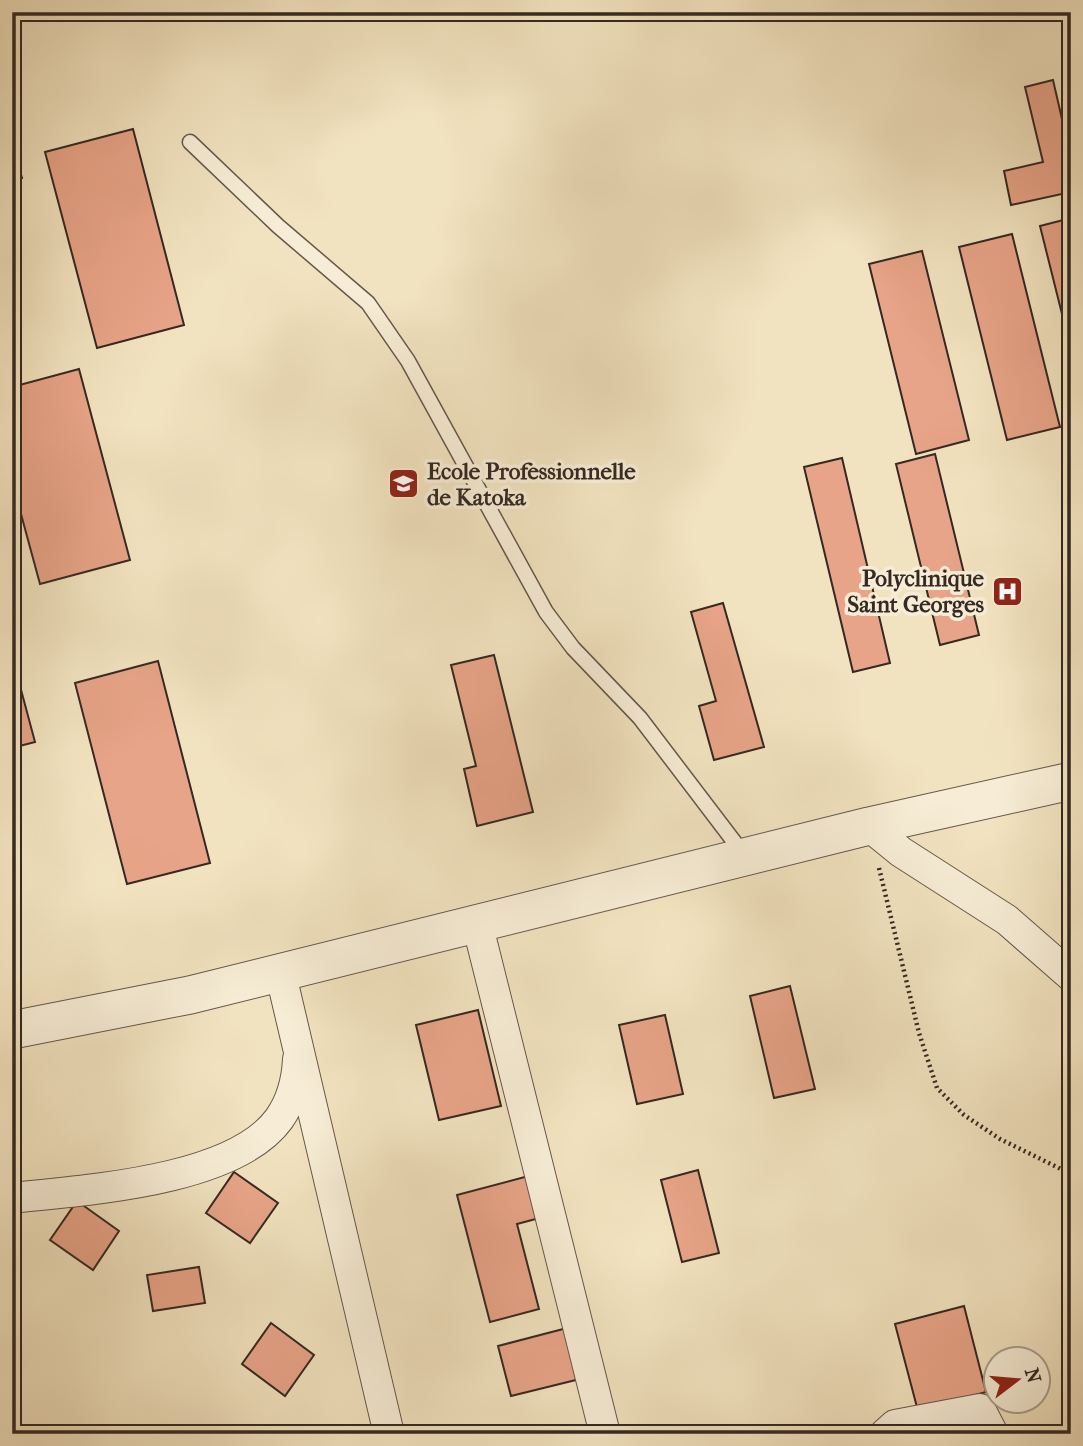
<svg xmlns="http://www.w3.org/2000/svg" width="1083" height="1446" font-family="'IM FELL French Canon',serif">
	<rect width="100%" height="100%" fill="#f2e3c0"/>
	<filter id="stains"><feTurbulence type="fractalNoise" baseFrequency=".00286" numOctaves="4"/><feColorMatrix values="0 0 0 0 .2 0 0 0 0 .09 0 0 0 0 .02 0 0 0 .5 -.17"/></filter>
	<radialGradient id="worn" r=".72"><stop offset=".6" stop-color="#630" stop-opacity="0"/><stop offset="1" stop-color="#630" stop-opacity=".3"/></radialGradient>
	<g fill="#e8a488" stroke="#342923" stroke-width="2">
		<polygon points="1053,80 1071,158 1071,192 1011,205 1004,171 1043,162 1025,87"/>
		<polygon points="133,129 184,325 97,348 45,152"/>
		<polygon points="12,143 22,178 12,181"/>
		<polygon points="1071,218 1071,350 1040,226"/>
		<polygon points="1012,234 1060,427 1007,440 959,247"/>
		<polygon points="922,251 969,440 916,454 869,264"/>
		<polygon points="79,369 130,560 40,584 12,481 12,387"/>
		<polygon points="935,454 979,635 940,645 896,464"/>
		<polygon points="842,458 890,663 853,672 804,467"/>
		<polygon points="723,603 764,747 714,760 699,706 716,701 691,612"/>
		<polygon points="494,655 533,812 477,826 464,769 476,766 451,665"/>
		<polygon points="12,656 35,742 12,748"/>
		<polygon points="158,661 210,863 127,884 75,683"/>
		<polygon points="790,986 815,1089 774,1098 750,996"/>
		<polygon points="478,1010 501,1106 439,1120 416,1025"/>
		<polygon points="665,1015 683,1094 637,1104 619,1025"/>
		<polygon points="698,1170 719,1253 682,1262 661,1180"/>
		<polygon points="234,1172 278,1203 250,1243 206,1213"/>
		<polygon points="536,1174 547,1216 517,1224 539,1309 490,1322 457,1195"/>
		<polygon points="77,1201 119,1231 93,1270 50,1240"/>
		<polygon points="199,1267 205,1303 153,1311 147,1275"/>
		<polygon points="964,1306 986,1392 918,1411 895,1324"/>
		<polygon points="271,1323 314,1355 285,1396 242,1364"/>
		<polygon points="567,1328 580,1379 511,1396 498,1346"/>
	</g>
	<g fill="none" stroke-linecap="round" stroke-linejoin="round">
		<defs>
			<polyline id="service" points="190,142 278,226 368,303 408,361 546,612 573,648 640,718 745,856"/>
			<g id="minor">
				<polyline points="869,826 901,852 1007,920 1071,976"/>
				<polyline points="477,923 605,1434"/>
				<polyline points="280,971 389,1434"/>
				<path d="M12 1198C84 1190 233 1182 279 1119 291 1102 297 1080 298 1059"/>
				<polyline points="885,1434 895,1425 980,1409 993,1434"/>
			</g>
			<polyline id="tertiary" points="12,1030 190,995 869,826 1071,781"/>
		</defs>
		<use href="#service" stroke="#64584a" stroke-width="17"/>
		<use href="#minor" stroke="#64584a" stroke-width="32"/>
		<use href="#tertiary" stroke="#64584a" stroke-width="39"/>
		<polyline stroke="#342923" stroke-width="4.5" stroke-dasharray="2 3.5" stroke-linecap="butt" points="879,868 919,1033 937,1088 964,1115 1000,1139 1071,1174"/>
		<use href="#service" stroke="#f7edd6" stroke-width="14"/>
		<use href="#minor" stroke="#f7edd6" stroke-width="30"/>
		<use href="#tertiary" stroke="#f7edd6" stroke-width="37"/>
	</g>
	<defs>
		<symbol id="school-square" viewBox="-11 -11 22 22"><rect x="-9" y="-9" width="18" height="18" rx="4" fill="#8f2418" stroke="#f7edd6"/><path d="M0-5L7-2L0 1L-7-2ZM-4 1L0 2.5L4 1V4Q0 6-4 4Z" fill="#fff"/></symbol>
		<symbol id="hospital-square" viewBox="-11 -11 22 22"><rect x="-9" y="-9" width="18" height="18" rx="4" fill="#8f2418" stroke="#f7edd6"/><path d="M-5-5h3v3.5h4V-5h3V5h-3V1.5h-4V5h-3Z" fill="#fff"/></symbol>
	</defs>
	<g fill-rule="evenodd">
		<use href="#school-square" x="386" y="466" width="35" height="35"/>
		<use href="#hospital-square" x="990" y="574" width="35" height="35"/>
	</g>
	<g text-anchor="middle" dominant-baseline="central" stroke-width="7" stroke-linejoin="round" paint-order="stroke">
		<g font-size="23" font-weight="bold" fill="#342923" stroke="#f7edd6" text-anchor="start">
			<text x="427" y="471">Ecole Professionnelle<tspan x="427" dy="26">de Katoka</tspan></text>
			<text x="984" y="578" text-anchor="end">Polyclinique<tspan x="984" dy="26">Saint Georges</tspan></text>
		</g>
	</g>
	<rect width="1083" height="1446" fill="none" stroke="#f2e3c0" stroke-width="42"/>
	<rect x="14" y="14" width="1055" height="1418" fill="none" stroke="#342923" stroke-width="3.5"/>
	<rect x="21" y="21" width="1041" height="1404" fill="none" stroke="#342923" stroke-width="2"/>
	<g transform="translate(1017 1380) rotate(74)"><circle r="33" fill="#f7edd6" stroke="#a99f8e" stroke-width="2"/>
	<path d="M0-5L12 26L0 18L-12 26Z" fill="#8f2418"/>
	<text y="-10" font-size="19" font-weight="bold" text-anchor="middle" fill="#342923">N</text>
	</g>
	<rect width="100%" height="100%" filter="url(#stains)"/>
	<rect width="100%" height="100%" fill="url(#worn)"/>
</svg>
